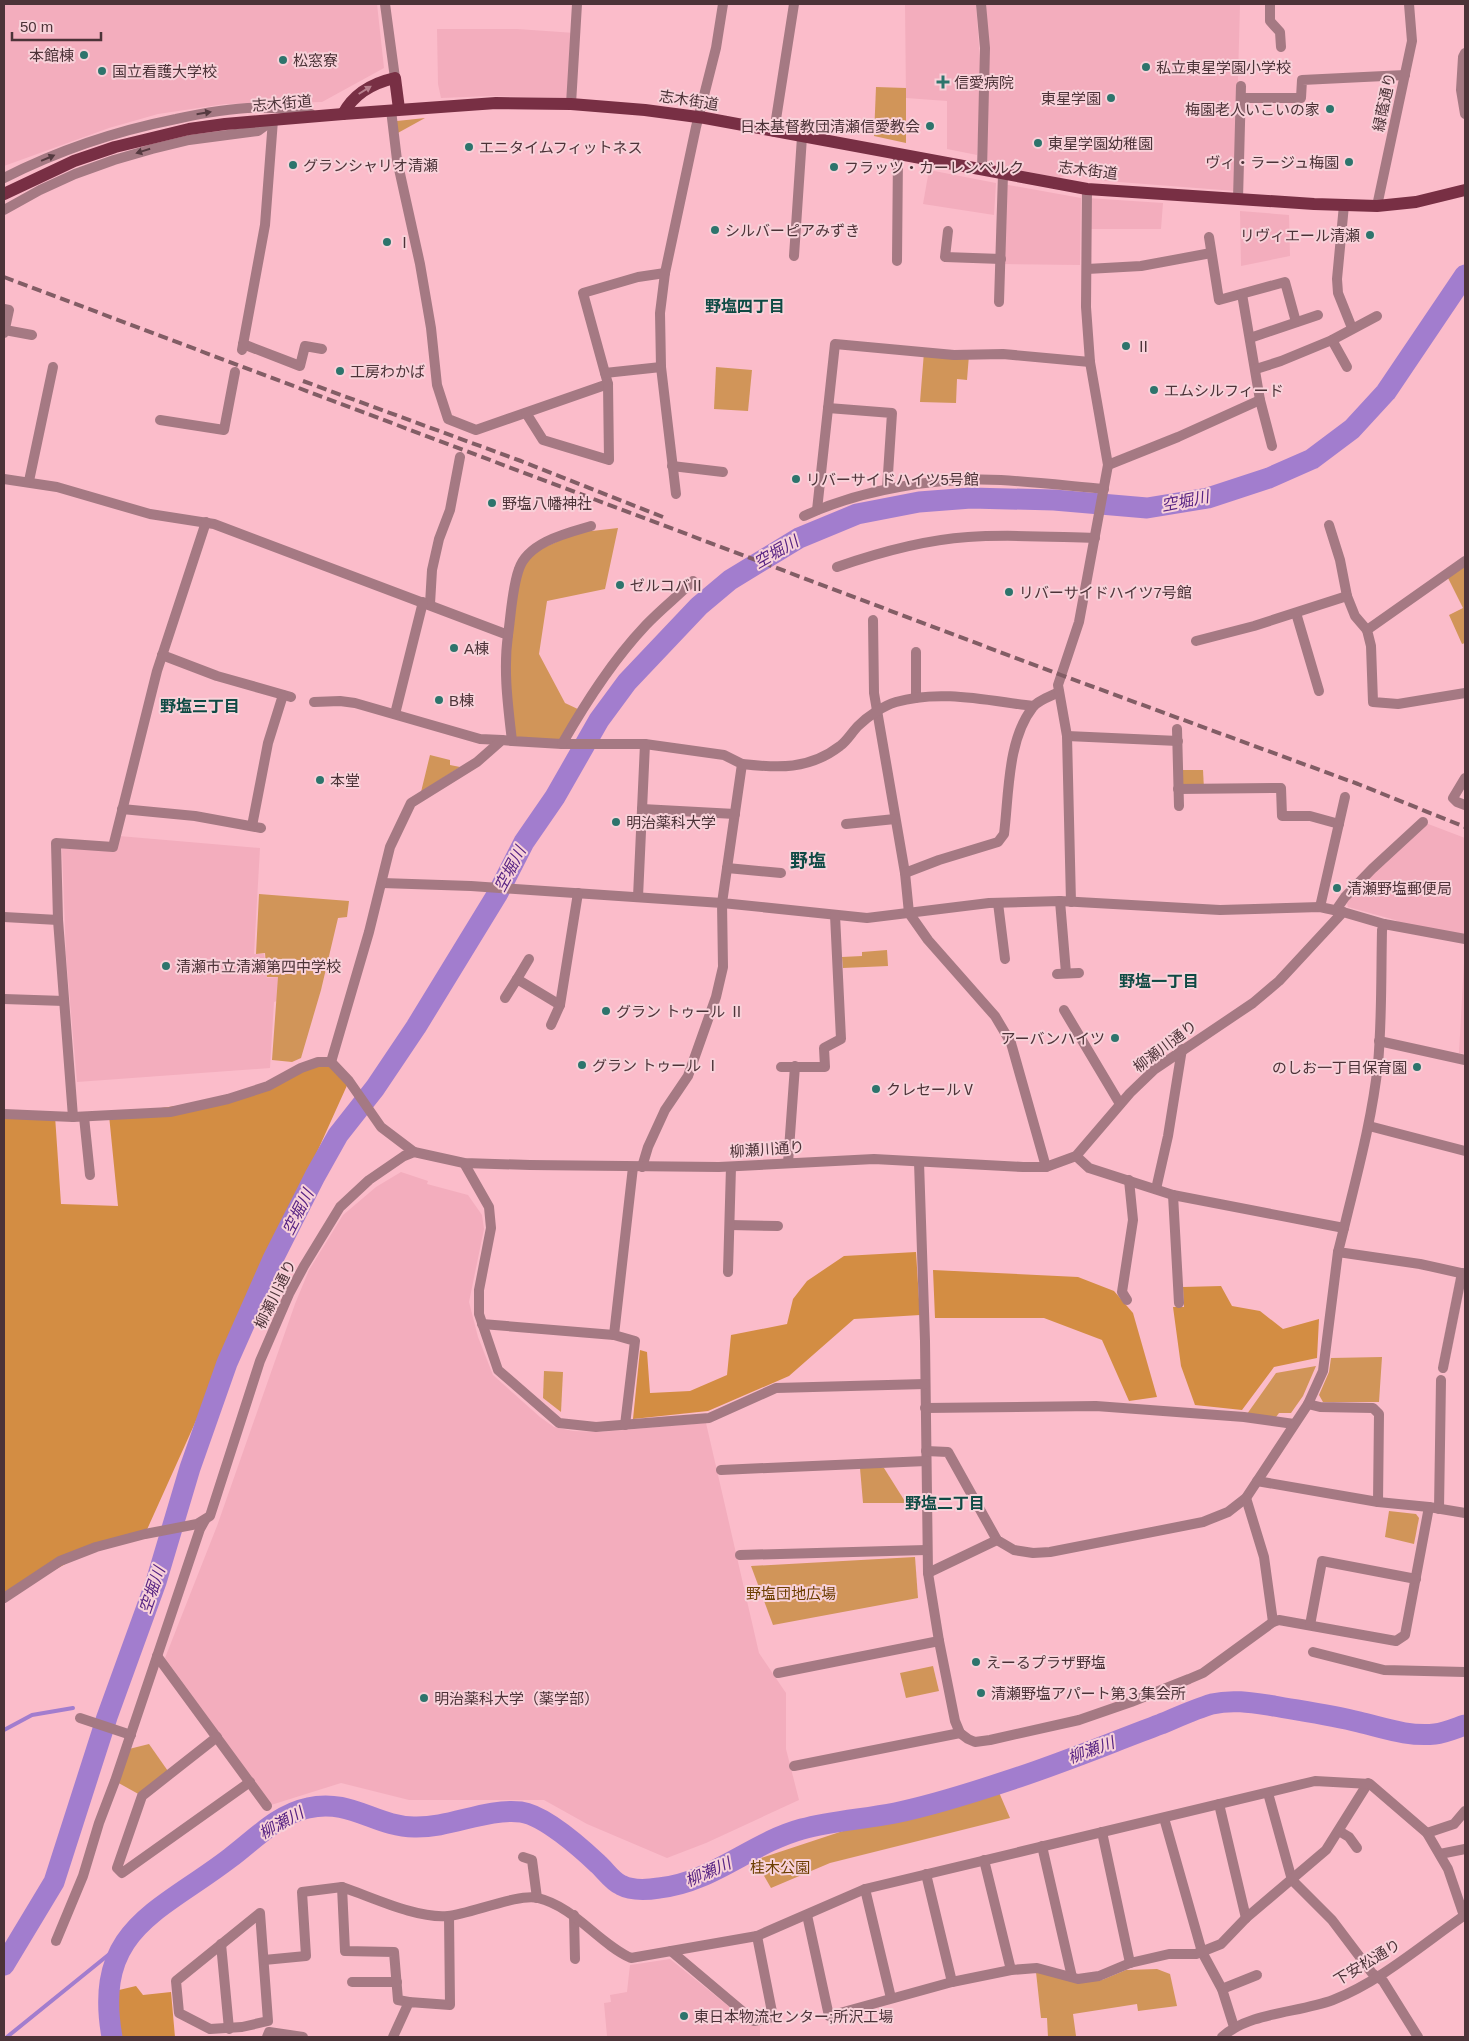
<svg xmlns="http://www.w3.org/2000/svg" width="1469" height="2041" font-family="Helvetica,'Noto Sans JP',sans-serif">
	<rect width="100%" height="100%" fill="#fbbcca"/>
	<g fill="#f3adbd">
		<polygon points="4,4 377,4 384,68 322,102 225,104 158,114 109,128 4,166"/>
		<polygon points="905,4 976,4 981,75 977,155 947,149 947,101 906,98"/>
		<polygon points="984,4 1240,4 1235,191 1106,181 1070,174 1060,178 983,163"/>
		<polygon points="437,29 517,29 575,33 571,98 491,96 441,98 438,84"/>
		<polygon points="929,170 996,183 994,215 923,204"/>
		<polygon points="1003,184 1081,198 1080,265 1000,264"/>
		<polygon points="1087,198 1163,203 1161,229 1087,229"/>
		<polygon points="1240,211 1289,215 1290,256 1241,266"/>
		<polygon points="1423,822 1465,838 1465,939 1409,929 1395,920 1348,907 1345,897"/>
		<polygon points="119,836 260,848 254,954 264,954 267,978 279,977 277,1001 274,1002 270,1068 77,1082 66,956 62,848 115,849"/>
		<polygon points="1465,945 1465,1054 1459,1053"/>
		<polygon points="401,1172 428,1181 427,1184 468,1195 482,1215 484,1229 469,1302 478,1337 493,1375 540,1417 554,1427 573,1431 600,1432 706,1423 759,1653 786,1693 786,1749 799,1800 706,1843 667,1858 587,1824 544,1800 409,1800 341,1783 271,1805 165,1658 217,1526 295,1304 309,1270 343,1215 376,1187"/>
		<polygon points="670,1959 753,2026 760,2025 760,2037 618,2037 607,2036 604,2003 611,2002 610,1995 627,1992 630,1965"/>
	</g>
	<g fill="#d19559">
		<polygon points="876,87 906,88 906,143 874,136"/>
		<polygon points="425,118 396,134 397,121"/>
		<polygon points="924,352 969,355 967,380 957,379 956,403 920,402"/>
		<polygon points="716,367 752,370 748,411 714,409"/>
		<polygon points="591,526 592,531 618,528 605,589 547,601 539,654 565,703 582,711 562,744 512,741 507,697 513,600 528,555"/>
		<polygon points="1465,566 1465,643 1462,644 1449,615 1463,608 1448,578"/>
		<polygon points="430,755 450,760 450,765 460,767 421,792"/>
		<polygon points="1178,770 1203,770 1204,789 1178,789"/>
		<polygon points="259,894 349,901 347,917 338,918 321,990 301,1058 292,1062 272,1060 278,977 267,977 265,953 256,954"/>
		<polygon points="887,950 888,966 843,968 842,957 862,956 862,952"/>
		<polygon points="1382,1357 1379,1402 1323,1402 1319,1395 1329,1372 1331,1358"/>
		<polygon points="1316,1366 1303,1396 1291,1413 1279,1413 1276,1417 1247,1414 1276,1373"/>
		<polygon points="544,1371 563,1372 561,1412 543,1398"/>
		<polygon points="860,1468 884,1468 906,1503 863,1503"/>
		<polygon points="1389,1511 1416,1514 1419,1518 1414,1544 1385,1537"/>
		<polygon points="915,1557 918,1598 773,1625 751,1566"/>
		<polygon points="933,1666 939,1691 906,1698 900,1673"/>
		<polygon points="149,1744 170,1774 142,1796 115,1781 129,1749"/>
		<polygon points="998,1790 1010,1818 830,1863 771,1888 755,1860 852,1828"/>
		<polygon points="1157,1969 1170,1974 1177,2006 1138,2011 1137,2004 1073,2014 1076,2036 1048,2037 1047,2018 1041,2018 1036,1972 1078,1983 1102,1980 1126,1970"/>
	</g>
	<g fill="#d38d43">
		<polygon points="331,1062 349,1081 145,1534 96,1547 4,1598 4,1114 55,1116 61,1204 118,1206 109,1115 228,1099 301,1068"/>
		<polygon points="916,1252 920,1315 854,1319 789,1376 708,1411 633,1419 640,1350 647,1352 650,1393 690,1391 727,1375 731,1335 787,1324 793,1299 807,1281 844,1256"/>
		<polygon points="933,1270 1078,1277 1114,1291 1133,1313 1157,1397 1129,1401 1102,1340 1044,1318 935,1318"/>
		<polygon points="1221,1286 1232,1306 1260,1311 1283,1329 1319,1319 1317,1358 1274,1367 1242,1410 1195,1405 1181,1366 1173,1307 1184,1307 1183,1287"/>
		<polygon points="136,1986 143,1995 171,1992 175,2037 117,2037 114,2023 119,1990"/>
	</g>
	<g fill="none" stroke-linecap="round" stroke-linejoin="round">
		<g stroke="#a27dce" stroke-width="4">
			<polyline points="4,1730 32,1715 73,1708"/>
			<polyline points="7,2037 128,1939"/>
		</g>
		<g stroke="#a27dce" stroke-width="21">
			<polyline points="4,1965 54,1882 107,1717 156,1582 190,1468 227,1363 273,1259 315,1176 338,1135 375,1088 416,1027 498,893 524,842 555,797 599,720 627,682 699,606 730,580 799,538 857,514 919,502 971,498 1054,500 1147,508 1208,498 1269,478 1312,459 1352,429 1386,392 1465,275"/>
			<path d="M112 2037C93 1929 158 1913 230 1858 254 1840 278 1814 308 1808 350 1798 376 1827 414 1827 451 1828 485 1808 521 1812 544 1815 581 1848 598 1864 605 1870 612 1881 621 1885 632 1891 646 1890 659 1888 713 1882 751 1843 802 1829 832 1821 864 1819 895 1813 933 1805 971 1793 1007 1781 1060 1764 1110 1743 1161 1724 1178 1717 1195 1709 1212 1704 1233 1699 1254 1703 1274 1706 1302 1711 1331 1715 1359 1722 1384 1728 1409 1737 1435 1734 1445 1733 1456 1728 1465 1725"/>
		</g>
		<g stroke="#a57983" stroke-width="10">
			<polyline points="981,4 985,48 982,170"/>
			<polyline points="1270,4 1270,21 1280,32 1281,47"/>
			<polyline points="1465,53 1463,57 1461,90 1465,114"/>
			<polyline points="1241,98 1301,98 1302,80 1405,75"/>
			<polyline points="571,104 577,4"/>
			<polyline points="391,110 397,160 420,264 431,328 437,385 448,419 476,430 608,384 583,293 638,277 665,273"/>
			<polyline points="774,132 794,4"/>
			<path d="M4 178C59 150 116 131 176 119 207 112 241 106 273 108 286 108 299 112 311 114"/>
			<polyline points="1238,199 1241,86"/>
			<polyline points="1344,205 1337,279 1338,293 1352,328"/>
			<polyline points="1377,206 1412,41 1409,4"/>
			<polyline points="4,210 40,190 75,174 114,160 152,149 189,140 258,131 273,120"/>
			<polyline points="948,231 945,257 1001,259"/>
			<polyline points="1209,237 1219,300 1285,282 1296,322"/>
			<polyline points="794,256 802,137"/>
			<polyline points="897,261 898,154"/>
			<polyline points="1087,269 1141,266 1211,253"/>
			<polyline points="1242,294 1260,400 1272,446"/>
			<polyline points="999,302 1003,174"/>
			<polyline points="4,309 9,310 4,333"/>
			<polyline points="5,330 32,335"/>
			<polyline points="1250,338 1318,315"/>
			<polyline points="1332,340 1347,367"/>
			<polyline points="243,344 300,366 305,346 322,349"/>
			<polyline points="242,350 265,225 273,120"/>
			<polyline points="1256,369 1281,361 1332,340 1377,316"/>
			<polyline points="605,373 661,367"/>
			<polyline points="828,408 892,413 887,489"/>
			<polyline points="526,413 543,440 609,460 608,384"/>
			<polyline points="160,420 224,430 235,372"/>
			<polyline points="1108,465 1178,437 1260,400"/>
			<polyline points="672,466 723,472"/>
			<path d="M4 479 57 487 150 514 214 524 508 635C503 670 508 706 512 741L562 744H645L724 755 742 764 722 903 867 918 989 903 1060 901 1220 910 1320 907 1343 912"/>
			<polyline points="29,481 53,367"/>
			<polyline points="676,494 661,367 660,313 665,273 696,127 716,48 723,4"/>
			<polyline points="817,510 835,344 954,355 1003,354 1090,362"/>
			<path d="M804 516C862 489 937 477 1001 480 1036 482 1070 486 1104 489"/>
			<polyline points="1329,525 1340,560 1347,596"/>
			<polyline points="1465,561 1367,630 1371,646 1373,702 1398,704 1465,693"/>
			<path d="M837 567C880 552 923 540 968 537 1010 534 1053 537 1095 538"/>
			<polyline points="430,604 432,570 439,539 450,510 460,457"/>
			<polyline points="1296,613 1319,691"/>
			<polyline points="873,620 874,693 905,873 909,913 928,940 995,1016 1011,1043 1046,1167"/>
			<path d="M508 635C511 615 512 588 519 569 528 542 567 533 591 526"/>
			<polyline points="1196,641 1254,626 1347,596 1355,616 1367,630"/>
			<polyline points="916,652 916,698"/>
			<polyline points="162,655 217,676 291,697"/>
			<polyline points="314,702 340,701 355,703 480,739 502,740"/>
			<polyline points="395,714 423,602"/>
			<polyline points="1177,729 1179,806"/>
			<polyline points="1067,736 1178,741"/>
			<path d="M562 744C586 702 612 661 646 625 660 610 678 596 693 581"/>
			<path d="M742 764C778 768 809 770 840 746 847 741 852 732 858 726 868 716 883 706 896 702 940 689 989 701 1033 706"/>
			<polyline points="1465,778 1453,798 1457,802 1465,805"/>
			<polyline points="1178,789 1281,788 1282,816 1310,816 1339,824"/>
			<polyline points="122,809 195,816 261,828"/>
			<polyline points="642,809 735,814"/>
			<polyline points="846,824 895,819"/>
			<polyline points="252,826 268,743 283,695"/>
			<polyline points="727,868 781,873"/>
			<path d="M905 873 939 860 998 842 1004 834C1009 795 1007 740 1033 707 1038 700 1051 696 1059 692"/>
			<polyline points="382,883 471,886 722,903 723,967 716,997 688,1076 665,1110 648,1147 642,1167"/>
			<polyline points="638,897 645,744"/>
			<polyline points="1060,901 1066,973"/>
			<polyline points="1071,902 1067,736 1058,685 1079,622 1108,465 1090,362 1086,307 1087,189"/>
			<polyline points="998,903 1005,959"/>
			<polyline points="1320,907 1345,797"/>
			<polyline points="1336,910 1345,897 1372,869 1423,822"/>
			<polyline points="4,917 58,920"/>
			<polyline points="1057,974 1079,973"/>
			<polyline points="517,979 529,959"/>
			<polyline points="505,998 517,979 560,1005"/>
			<polyline points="4,999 64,1001"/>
			<polyline points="1064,1010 1120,1104"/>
			<polyline points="551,1025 560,1005 578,893"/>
			<polyline points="1379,1041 1465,1060"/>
			<polyline points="331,1062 369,932 390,847 411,803 477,762 502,740 512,741"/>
			<polyline points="781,1067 825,1067 824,1048 841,1039 835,915"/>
			<polyline points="4,1114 73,1117 170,1112 228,1099 268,1086 301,1068 318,1062 331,1062 349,1081 381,1127 414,1152"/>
			<polyline points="73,1117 58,920 56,843 113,847 157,671 206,522"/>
			<polyline points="84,1117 90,1175"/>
			<polyline points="1369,1126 1465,1151"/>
			<polyline points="1076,1156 1089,1168 1173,1195 1344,1228 1338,1252 1420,1264 1465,1274"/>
			<polyline points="919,1162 925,1341 928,1573 939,1641 955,1721 960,1733 968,1739 975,1742 990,1740 1079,1720 1131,1702 1189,1679 1203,1673 1273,1622 1279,1620 1396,1641 1405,1635 1429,1507"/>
			<polyline points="464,1163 489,1207 491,1228 479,1290 479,1314 498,1370 559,1423 596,1427 709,1418 776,1388 925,1384"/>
			<polyline points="788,1163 795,1066"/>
			<polyline points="1156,1189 1168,1136 1182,1049"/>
			<polyline points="1173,1195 1179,1303"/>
			<polyline points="730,1225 778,1226"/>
			<path d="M1344 1228C1357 1174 1372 1120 1378 1064 1382 1020 1381 975 1382 930L1384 924"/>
			<polyline points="728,1272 731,1167"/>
			<polyline points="1127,1300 1122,1292 1133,1220 1129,1180"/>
			<polyline points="482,1324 614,1335"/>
			<polyline points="1443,1368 1462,1273"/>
			<polyline points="1308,1404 1320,1407 1373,1408 1379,1414 1378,1502"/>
			<polyline points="925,1408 1096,1406 1244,1417 1294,1424"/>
			<polyline points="625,1425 635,1341 614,1335 633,1167"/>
			<polyline points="926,1451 948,1452 997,1540 1014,1550 1033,1553 1050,1552 1203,1522 1228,1512 1246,1498 1308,1404 1323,1371 1338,1252"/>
			<polyline points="721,1470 926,1461"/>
			<polyline points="1257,1481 1378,1502 1429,1507 1465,1513"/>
			<polyline points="1246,1498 1264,1557 1273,1622"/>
			<polyline points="1439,1509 1441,1380"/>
			<polyline points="740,1555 926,1550"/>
			<polyline points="928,1573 997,1540"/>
			<polyline points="4,1598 60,1561 96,1547 145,1534 197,1524 210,1516 260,1361 289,1294 304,1266 340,1207 369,1180 404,1156 414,1152 464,1163 530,1165 719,1167 874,1159 1023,1167 1046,1167 1076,1156 1130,1093 1155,1069 1253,1003 1279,981 1343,912 1384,924 1465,939"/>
			<polyline points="1310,1625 1322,1561 1416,1579"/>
			<polyline points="1313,1652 1384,1670 1465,1672"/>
			<polyline points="157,1656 267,1806"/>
			<polyline points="778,1673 939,1641"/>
			<polyline points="80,1718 131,1735"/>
			<polyline points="217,1737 142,1796 117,1868 122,1873 250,1782"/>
			<polyline points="794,1766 960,1733"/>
			<polyline points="1268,1793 1292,1880 1332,1920 1372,1973 1383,1981 1418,2037"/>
			<polyline points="1219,1804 1246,1918"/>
			<polyline points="1164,1818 1202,1952 1222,1989 1234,2027"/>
			<polyline points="1339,1831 1349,1837 1357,1848"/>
			<polyline points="1102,1832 1130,1963"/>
			<polyline points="1427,1833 1454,1824 1465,1811"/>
			<polyline points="1042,1846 1072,1977"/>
			<polyline points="1440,1854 1465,1849"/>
			<polyline points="523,1857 532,1860 537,1898"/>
			<polyline points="984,1860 1011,1970"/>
			<polyline points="926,1874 952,1982"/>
			<polyline points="865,1889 891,1998"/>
			<polygon points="260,1913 268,2021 242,2027 210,2029 179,2013 176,1981"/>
			<polyline points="574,1915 575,1959"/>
			<polyline points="807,1915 829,2016 952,1982 1011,1970 1037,1968 1078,1979 1099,1976 1130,1963 1169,1954 1196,1954 1221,1944 1246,1918 1326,1850 1368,1783"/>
			<polyline points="56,1941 83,1876 99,1823 115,1781 200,1529 205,1520"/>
			<polyline points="221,1944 229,2029"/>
			<polyline points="671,1951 754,2021 773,2017 757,1936"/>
			<polyline points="264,1960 306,1956 302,1892 342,1887"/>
			<polyline points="352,1982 397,1982"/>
			<polyline points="1222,1989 1257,1975"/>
			<path d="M409 2002 398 2000 394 1952 345 1951 342 1887C372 1897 417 1919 448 1916 470 1914 519 1893 538 1898 575 1907 598 1943 631 1958L757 1936 865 1889 1315 1781 1370 1784 1427 1833 1448 1869 1464 1916"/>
			<polyline points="267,2037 269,2032 303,2037"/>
			<polyline points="393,2037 409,2002 450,2005 449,1916"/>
		</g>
		<g stroke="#a57983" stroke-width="10">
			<polyline points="385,4 395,78"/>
			<path d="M1222 2037C1250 2012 1298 2013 1333 2000 1381 1981 1423 1944 1465 1915"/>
		</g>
		<g stroke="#782f44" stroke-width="12">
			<path d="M343 114C354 93 373 83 395 78L399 109"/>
			<polyline points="4,194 74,161 115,147 189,129 225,124 343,114 496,103 571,104 645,110 705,118 1087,189 1314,204 1377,206 1416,202 1465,190"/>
		</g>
		<g stroke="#825d65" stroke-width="4" stroke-dasharray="10 5" stroke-linecap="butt">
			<polyline points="4,277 1061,675 1358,784 1465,827"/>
			<polyline points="303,381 521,461 663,517"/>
		</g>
	</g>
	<defs><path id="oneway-solid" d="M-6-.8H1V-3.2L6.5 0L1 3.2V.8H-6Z" transform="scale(1.25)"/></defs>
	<use fill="#b8808e" href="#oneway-solid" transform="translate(365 90) rotate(-32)"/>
	<g fill="#553a40">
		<use href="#oneway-solid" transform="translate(204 113) rotate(-9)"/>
		<use href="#oneway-solid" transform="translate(143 151) rotate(163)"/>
		<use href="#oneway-solid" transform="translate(48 158) rotate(-23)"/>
	</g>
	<g fill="#2d746c" stroke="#f8d1d9" stroke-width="2">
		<circle cx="84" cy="55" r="5"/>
		<circle cx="283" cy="60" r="5"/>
		<circle cx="1146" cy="67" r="5"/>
		<circle cx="102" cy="71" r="5"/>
		<path d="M940.5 74.5h5v5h5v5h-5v5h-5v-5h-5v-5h5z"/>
		<circle cx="1111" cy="98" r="5"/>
		<circle cx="1330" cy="109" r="5"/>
		<circle cx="930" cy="126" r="5"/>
		<circle cx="1038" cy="143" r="5"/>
		<circle cx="469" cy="147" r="5"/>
		<circle cx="1349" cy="162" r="5"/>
		<circle cx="293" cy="165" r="5"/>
		<circle cx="834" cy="167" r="5"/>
		<circle cx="715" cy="230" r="5"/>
		<circle cx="1370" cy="235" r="5"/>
		<circle cx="387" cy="242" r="5"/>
		<circle cx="1126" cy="346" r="5"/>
		<circle cx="340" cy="371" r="5"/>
		<circle cx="1154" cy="390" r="5"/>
		<circle cx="796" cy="479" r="5"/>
		<circle cx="492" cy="503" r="5"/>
		<circle cx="620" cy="585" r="5"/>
		<circle cx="1009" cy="592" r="5"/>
		<circle cx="454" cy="648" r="5"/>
		<circle cx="439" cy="700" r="5"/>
		<circle cx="320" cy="780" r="5"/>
		<circle cx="616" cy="822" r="5"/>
		<circle cx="1337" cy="888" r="5"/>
		<circle cx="166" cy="966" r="5"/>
		<circle cx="606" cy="1011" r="5"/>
		<circle cx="1115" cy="1038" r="5"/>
		<circle cx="582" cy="1065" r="5"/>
		<circle cx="1417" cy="1067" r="5"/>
		<circle cx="876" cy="1089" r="5"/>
		<circle cx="976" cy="1662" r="5"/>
		<circle cx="981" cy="1693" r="5"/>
		<circle cx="424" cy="1698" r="5"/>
		<circle cx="684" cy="2016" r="5"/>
	</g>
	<g text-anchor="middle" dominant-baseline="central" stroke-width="4" stroke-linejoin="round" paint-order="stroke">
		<g font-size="15" fill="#4c3338" stroke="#f8d1d9" text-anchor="start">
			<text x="74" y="55" text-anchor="end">本館棟</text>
			<text x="293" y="60">松窓寮</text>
			<text x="1156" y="67">私立東星学園小学校</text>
			<text x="112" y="71">国立看護大学校</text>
			<text x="954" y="82">信愛病院</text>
			<text x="1101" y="98" text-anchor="end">東星学園</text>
			<text x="1320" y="109" text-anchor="end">梅園老人いこいの家</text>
			<text x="920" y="126" text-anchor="end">日本基督教団清瀬信愛教会</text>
			<text x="1048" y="143">東星学園幼稚園</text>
			<text x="479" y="147">エニタイムフィットネス</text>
			<text x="1339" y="162" text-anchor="end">ヴィ・ラージュ梅園</text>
			<text x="303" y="165">グランシャリオ清瀬</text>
			<text x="844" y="167">フラッツ・カーレンベルク</text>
			<text x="725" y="230">シルバーピアみずき</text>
			<text x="1360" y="235" text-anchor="end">リヴィエール清瀬</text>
			<text x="397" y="242">Ⅰ</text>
			<text x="1136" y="346">Ⅱ</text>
			<text x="350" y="371">工房わかば</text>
			<text x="1164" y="390">エムシルフィード</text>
			<text x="806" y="479">リバーサイドハイツ5号館</text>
			<text x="502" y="503">野塩八幡神社</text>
			<text x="630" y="585">ゼルコバⅡ</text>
			<text x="1019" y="592">リバーサイドハイツ7号館</text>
			<text x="464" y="648">A棟</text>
			<text x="449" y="700">B棟</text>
			<text x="330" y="780">本堂</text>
			<text x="626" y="822">明治薬科大学</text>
			<text x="1347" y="888">清瀬野塩郵便局</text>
			<text x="176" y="966">清瀬市立清瀬第四中学校</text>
			<text x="616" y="1011">グラン トゥール Ⅱ</text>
			<text x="1105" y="1038" text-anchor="end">アーバンハイツ</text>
			<text x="592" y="1065">グラン トゥール Ⅰ</text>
			<text x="1407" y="1067" text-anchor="end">のしお一丁目保育園</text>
			<text x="886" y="1089">クレセールⅤ</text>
			<text x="986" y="1662">えーるプラザ野塩</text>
			<text x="991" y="1693">清瀬野塩アパート第３集会所</text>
			<text x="434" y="1698">明治薬科大学（薬学部）</text>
			<text x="694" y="2016">東日本物流センター;所沢工場</text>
		</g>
		<g font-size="15" fill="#4c3338" stroke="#f8d1d9">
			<text transform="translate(689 100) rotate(9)">志木街道</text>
			<text transform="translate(1384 102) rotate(-78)">緑蔭通り</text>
			<text transform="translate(282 103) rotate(-5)">志木街道</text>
			<text transform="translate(1088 170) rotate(7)">志木街道</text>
			<text transform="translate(1165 1046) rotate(-37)">柳瀬川通り</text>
			<text transform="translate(767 1149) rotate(-4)">柳瀬川通り</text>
			<text transform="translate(275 1294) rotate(-64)">柳瀬川通り</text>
			<text transform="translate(1367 1962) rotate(-31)">下安松通り</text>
		</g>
		<g font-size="15" fill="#6c3e01" stroke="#f8d1d9">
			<text x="791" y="1593">野塩団地広場</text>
			<text x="780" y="1867">桂木公園</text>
		</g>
		<g font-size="16" font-weight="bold" fill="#0e4a44" stroke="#f8d1d9">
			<text x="745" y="306">野塩四丁目</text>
			<text x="200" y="706">野塩三丁目</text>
			<text x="1159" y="981">野塩一丁目</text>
			<text x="945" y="1503">野塩二丁目</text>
		</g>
		<g font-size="16" font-style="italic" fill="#572383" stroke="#f8d1d9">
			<text transform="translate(1185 501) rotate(-11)">空堀川</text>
			<text transform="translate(776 552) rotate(-30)">空堀川</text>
			<text transform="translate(510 869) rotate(-62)">空堀川</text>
			<text transform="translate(298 1212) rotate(-63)">空堀川</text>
			<text transform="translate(152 1590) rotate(-71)">空堀川</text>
			<text transform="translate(1091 1750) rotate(-20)">柳瀬川</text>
			<text transform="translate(281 1823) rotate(-29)">柳瀬川</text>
			<text transform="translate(708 1872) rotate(-24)">柳瀬川</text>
		</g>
		<g font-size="18" font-weight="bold" fill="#0e4a44" stroke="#f8d1d9">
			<text x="808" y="861">野塩</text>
		</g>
	</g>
	<rect width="1469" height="2041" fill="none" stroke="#4c3338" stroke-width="10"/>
	<path d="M12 32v8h89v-8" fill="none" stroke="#4c3338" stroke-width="2.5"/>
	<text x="20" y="32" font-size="15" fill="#4c3338" stroke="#f8d1d9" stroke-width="4" paint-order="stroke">50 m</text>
</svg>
